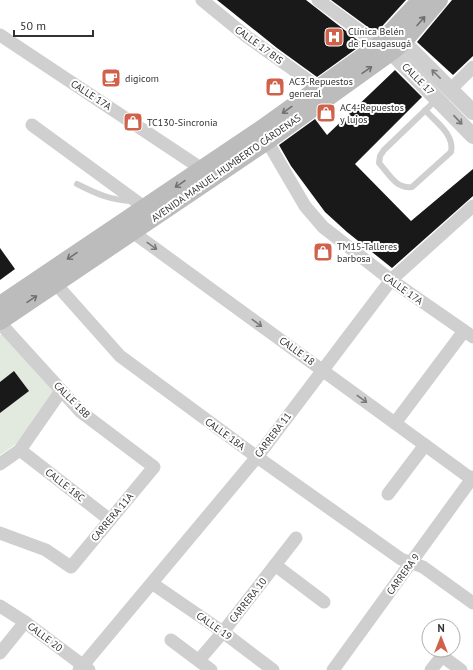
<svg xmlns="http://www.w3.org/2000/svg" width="473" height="670" font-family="'PT Sans',sans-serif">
	<rect width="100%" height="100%" fill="#fff"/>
	<polygon fill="#e2e9df" points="3,333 54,391 19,442 0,455 0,335"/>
	<g fill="#191919">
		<polygon points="217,0 306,0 360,42 360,46 317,77 277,48"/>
		<polygon points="331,0 406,0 376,33"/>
		<polygon points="452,0 473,0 473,56 453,75 417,42"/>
		<polygon points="395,70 422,97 355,164 411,221 473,169 473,196 392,268 347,232 325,212 291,166 279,145 315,119 327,135"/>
		<polygon points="0,248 15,269 0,280"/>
		<polygon points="14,371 29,391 0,413 0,382"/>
	</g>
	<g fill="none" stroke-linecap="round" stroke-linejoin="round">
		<g stroke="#cfcfcf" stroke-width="6">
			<path d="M425 110C436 122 455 135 451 152L412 187C396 189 389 174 379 163L380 156 384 150 437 99"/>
			<path d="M77 184C97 194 110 200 132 201"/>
		</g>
		<g stroke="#cfcfcf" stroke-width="13">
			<polyline points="202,0 246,36 319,88"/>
			<polyline points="318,0 379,45"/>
			<polyline points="0,35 202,169"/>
			<polyline points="451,89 473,67"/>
			<polyline points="32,125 144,207"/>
			<polyline points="267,141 305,206 323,227 391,280 473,337"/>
			<polyline points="127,228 473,480"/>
			<polyline points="55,283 120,356 257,457 401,559 423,567 473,603"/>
			<polyline points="0,323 81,412 154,467 71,567 46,550 0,533"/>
			<polyline points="395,423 464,331"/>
			<polyline points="20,450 110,520"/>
			<polyline points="0,464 20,450 61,391"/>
			<polyline points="388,494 425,445"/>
			<polyline points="275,565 324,602"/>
			<polyline points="153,584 223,632 273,670"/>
			<polyline points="0,606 25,622 89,670"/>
			<polyline points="171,640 211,670"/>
			<polyline points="0,653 25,622"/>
			<polyline points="199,660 223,632 296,538"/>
			<polyline points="79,670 257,457 391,280 473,206"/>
			<polyline points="333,670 473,477"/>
			<polyline points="431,670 442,656 461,670"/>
		</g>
		<g stroke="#cfcfcf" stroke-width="16">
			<polyline points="392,35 403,42 473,112"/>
			<polyline points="380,46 391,52 473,136"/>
		</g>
		<g stroke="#bcbcbc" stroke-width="18">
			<polyline points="0,305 260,130 379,45 421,0"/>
			<polyline points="0,321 267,141 391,52 403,42 439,0"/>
		</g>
	</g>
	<defs><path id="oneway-shaft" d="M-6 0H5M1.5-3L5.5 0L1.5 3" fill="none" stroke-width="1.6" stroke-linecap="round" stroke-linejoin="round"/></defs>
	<g stroke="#707070">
		<use href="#oneway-shaft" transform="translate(421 21) rotate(-49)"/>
		<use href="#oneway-shaft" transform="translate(367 70) rotate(-35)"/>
		<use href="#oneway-shaft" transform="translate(287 110) rotate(144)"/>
		<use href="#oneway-shaft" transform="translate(180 184) rotate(146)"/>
		<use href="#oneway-shaft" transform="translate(72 256) rotate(146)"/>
		<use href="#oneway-shaft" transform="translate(32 299) rotate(-34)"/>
	</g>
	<g stroke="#797979">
		<use href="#oneway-shaft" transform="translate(436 74) rotate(-135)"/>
		<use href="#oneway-shaft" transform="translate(458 120) rotate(47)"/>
		<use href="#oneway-shaft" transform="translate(152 246) rotate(36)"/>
		<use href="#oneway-shaft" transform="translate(257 323) rotate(36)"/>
		<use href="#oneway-shaft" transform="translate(362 399) rotate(36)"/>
	</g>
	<defs>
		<symbol id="hospital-square" viewBox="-11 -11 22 22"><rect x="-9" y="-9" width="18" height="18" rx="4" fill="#d0624c" stroke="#fff"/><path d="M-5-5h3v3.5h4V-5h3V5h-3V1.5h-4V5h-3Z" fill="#fff"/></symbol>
		<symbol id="cafe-square" viewBox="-11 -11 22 22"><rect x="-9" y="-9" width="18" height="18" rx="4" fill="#d0624c" stroke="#fff"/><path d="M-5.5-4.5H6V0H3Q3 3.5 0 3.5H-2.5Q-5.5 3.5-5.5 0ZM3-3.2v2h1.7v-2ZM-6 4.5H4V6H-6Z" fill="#fff"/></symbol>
		<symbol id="shop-square" viewBox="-11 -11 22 22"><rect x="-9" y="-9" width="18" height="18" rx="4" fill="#d0624c" stroke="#fff"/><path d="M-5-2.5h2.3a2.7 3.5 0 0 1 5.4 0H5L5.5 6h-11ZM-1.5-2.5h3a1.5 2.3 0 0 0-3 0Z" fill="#fff"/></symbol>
	</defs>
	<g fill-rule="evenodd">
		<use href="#hospital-square" x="323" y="26" width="22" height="22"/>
		<use href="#cafe-square" x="100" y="67" width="22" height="22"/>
		<use href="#shop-square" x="264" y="76" width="22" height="22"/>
		<use href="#shop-square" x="315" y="102" width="22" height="22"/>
		<use href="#shop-square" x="122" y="111" width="22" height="22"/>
		<use href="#shop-square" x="312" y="241" width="22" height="22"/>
	</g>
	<g text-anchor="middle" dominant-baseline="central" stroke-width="4" stroke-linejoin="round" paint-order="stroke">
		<g font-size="10" fill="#323232" stroke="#fff" text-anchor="start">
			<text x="348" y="31">Clínica Belén<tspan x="348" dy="12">de Fusagasugá</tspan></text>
			<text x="125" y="78">digicom</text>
			<text x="289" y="81">AC3-Repuestos<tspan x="289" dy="12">general</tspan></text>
			<text x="340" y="107">AC4-Repuestos<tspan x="340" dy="12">y lujos</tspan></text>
			<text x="147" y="122">TC130-Sincronia</text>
			<text x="337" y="246">TM15-Talleres<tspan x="337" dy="12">barbosa</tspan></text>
		</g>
		<g font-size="10" fill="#323232" stroke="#fff">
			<text transform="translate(259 45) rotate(36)">CALLE 17 BIS</text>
			<text transform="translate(418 79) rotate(45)">CALLE 17</text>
			<text transform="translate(91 95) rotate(33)">CALLE 17A</text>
			<text transform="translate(226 168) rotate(-35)">AVENIDA MANUEL HUMBERTO CÁRDENAS</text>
			<text transform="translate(403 289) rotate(35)">CALLE 17A</text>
			<text transform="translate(297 351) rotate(36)">CALLE 18</text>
			<text transform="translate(72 400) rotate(45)">CALLE 18B</text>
			<text transform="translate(225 434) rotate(36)">CALLE 18A</text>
			<text transform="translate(273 435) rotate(-53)">CARRERA 11</text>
			<text transform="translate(65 485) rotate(38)">CALLE 18C</text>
			<text transform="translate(112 517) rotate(-50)">CARRERA 11A</text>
			<text transform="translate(403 574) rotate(-54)">CARRERA 9</text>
			<text transform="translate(248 600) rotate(-52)">CARRERA 10</text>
			<text transform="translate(214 626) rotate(35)">CALLE 19</text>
			<text transform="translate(45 637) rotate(37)">CALLE 20</text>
		</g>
	</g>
	<g transform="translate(441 638)"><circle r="19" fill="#ffffff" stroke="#adadad"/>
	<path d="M0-3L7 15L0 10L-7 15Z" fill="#d0624c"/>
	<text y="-6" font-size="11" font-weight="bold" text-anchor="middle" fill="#323232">N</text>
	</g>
	<path d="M14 30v6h79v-6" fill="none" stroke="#323232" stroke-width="2"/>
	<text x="20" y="30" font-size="12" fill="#323232" stroke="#ffffff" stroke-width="3" paint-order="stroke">50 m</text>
</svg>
